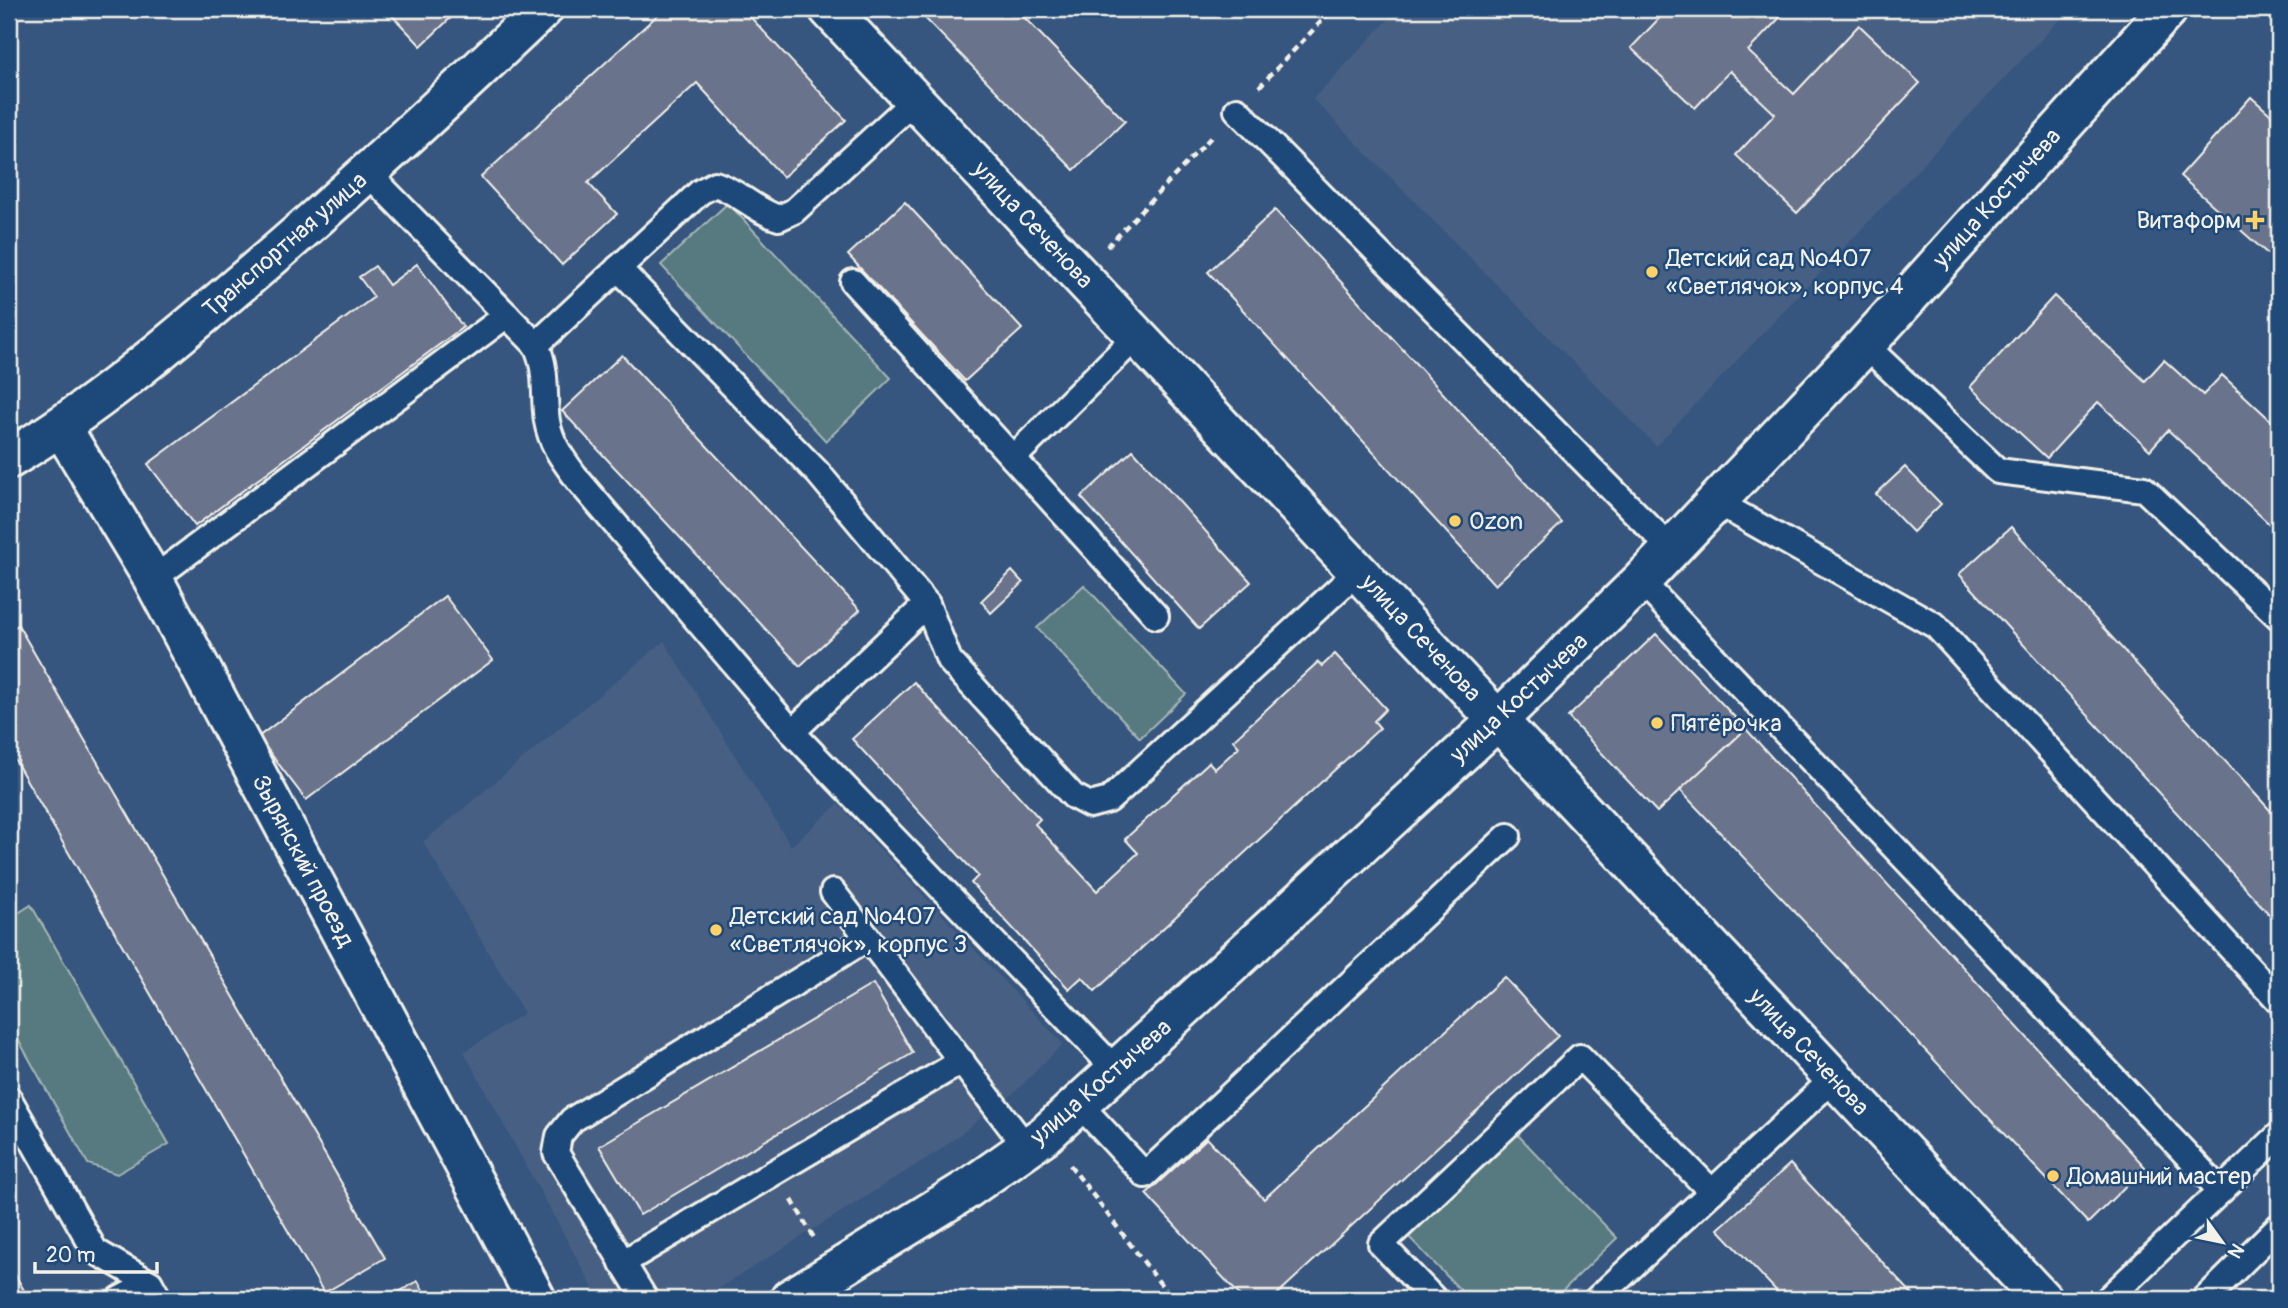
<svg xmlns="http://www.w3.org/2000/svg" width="2288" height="1308" font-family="Pangolin,sans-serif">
	<rect width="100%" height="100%" fill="#36567f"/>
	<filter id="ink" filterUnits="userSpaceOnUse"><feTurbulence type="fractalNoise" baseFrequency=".0143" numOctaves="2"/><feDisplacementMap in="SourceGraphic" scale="14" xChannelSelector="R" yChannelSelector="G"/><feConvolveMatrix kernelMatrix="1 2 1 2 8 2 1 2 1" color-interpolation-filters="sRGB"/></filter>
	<g filter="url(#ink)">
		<g fill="#465f83">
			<polygon points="1398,9 2070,9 1656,446 1313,99"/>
			<polygon points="664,641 791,846 838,804 1063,1044 1015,1092 940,1150 702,1299 599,1299 464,1052 524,1013 423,842"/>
		</g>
		<g fill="#577a80" stroke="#a6b6b4" stroke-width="2">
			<polygon points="728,203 891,378 826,441 661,265"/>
			<polygon points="1084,585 1186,694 1140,738 1037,628"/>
			<polygon points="31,905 169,1144 117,1174 88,1164 9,1023 9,919"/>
			<polygon points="1516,1133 1617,1238 1554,1299 1469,1299 1409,1237"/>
		</g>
		<g fill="#6b738c" stroke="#f4f1e8" stroke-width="2">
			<polygon points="386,9 460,9 421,46"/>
			<polygon points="664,9 743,9 846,120 783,177 697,83 588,183 617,214 562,265 481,177"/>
			<polygon points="916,9 1016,9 1125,121 1074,170"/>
			<polygon points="1668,9 1788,9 1748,51 1794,94 1859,25 1920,83 1797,213 1736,155 1775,114 1730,71 1695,108 1631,48"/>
			<polygon points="2251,97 2279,122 2279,264 2180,176"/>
			<polygon points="905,202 1022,329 965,381 848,255"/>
			<polygon points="1275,210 1562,523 1495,585 1208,272"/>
			<polygon points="417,264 463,327 195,526 148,464 374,297 359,277 375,266 389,285"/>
			<polygon points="2054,296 2145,381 2164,360 2203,395 2222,375 2279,428 2279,533 2168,430 2150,450 2098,402 2047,458 1970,387"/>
			<polygon points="622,355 860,610 800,666 562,411"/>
			<polygon points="1133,450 1251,582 1199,629 1081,497"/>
			<polygon points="1905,467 1941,504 1913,532 1876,494"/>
			<polygon points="2011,527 2279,820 2279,925 1959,574"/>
			<polygon points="1012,571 1023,583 991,613 981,601"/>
			<polygon points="445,596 493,660 306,800 258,737"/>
			<polygon points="18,625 385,1258 324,1293 9,750 9,630"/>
			<polygon points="1656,634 1746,729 1657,812 1568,717"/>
			<polygon points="1335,654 1386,709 1374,721 1380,728 1095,991 1082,977 1069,989 971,883 978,876 852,739 914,682 1040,819 1035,824 1097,891 1138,853 1125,839 1209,762 1215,769 1239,747 1233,740 1318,662 1322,666"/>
			<polygon points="1746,729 2145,1167 2088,1223 1680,790"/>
			<polygon points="1504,977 1558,1036 1272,1299 1243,1299 1146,1194 1207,1138 1264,1199"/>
			<polygon points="873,984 913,1053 640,1215 599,1146"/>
			<polygon points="1790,1164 1917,1299 1784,1299 1718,1229"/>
			<polygon points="9,1264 29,1299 9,1299"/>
			<polygon points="418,1281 428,1299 387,1299"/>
		</g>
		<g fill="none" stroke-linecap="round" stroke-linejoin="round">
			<defs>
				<g id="service">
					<polyline points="1237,110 1671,549"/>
					<path d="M369 174 536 345 700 192 715 184C738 191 755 211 779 218L794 211 915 100"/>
					<polyline points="618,268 818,473 927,604 792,732 1117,1071"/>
					<polyline points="853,282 1013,458"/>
					<polyline points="1137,336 1013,458 1156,616"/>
					<path d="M536 345C548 370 543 395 547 421 551 445 564 461 578 480L792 732"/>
					<polyline points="1865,345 1998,471 2144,489 2279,617"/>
					<polyline points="1715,501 1936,626 2279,1001"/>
					<polyline points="153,579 507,315"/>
					<polyline points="1641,581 2221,1191"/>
					<polyline points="927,604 949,660 1073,796 1090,805 1109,800 1358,571"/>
					<polyline points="833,892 868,938"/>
					<polyline points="9,1099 95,1251 150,1283"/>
					<polyline points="1080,1105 1145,1175 1508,836"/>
					<polyline points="622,1263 962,1061"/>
					<polyline points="120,1299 150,1283 159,1299"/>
					<polyline points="645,1299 556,1153 559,1136 572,1120 868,938 1026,1147"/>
					<polyline points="1434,1299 1381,1244 1580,1057 1712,1192"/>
					<polyline points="1597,1299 1834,1078"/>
					<polyline points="2108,1299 2279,1135"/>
					<polyline points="2205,1299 2279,1226"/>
				</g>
				<g id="minor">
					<polyline points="829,9 2042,1299"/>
					<polyline points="62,428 153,579 536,1299"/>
					<path d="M9 459C93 409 166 347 241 283 345 195 444 103 543 9"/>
					<polyline points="790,1299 966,1190 1046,1134 1498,720 1641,581 1865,345 2168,9"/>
				</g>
			</defs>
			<use href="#service" stroke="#f4f1e8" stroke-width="30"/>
			<use href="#minor" stroke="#f4f1e8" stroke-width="44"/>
			<g stroke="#f4f1e8" stroke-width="4.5" stroke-dasharray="7 5" stroke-linecap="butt">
				<polyline points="763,13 767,9"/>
				<polyline points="1259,87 1333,9"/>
				<polyline points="1107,247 1214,134"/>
				<polyline points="1070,1165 1172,1299"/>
				<polyline points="792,1200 814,1238"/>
			</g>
			<use href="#service" stroke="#1f4a7a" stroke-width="24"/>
			<use href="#minor" stroke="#1f4a7a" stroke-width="38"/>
		</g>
	</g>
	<g fill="#ffd166" stroke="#1f4a7a" stroke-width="2.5">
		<path d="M2251.5 209.5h7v7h7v7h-7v7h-7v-7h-7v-7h7z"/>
		<circle cx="1652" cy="272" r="7"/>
		<circle cx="1455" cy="521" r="7"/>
		<circle cx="1657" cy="723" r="7"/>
		<circle cx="716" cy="930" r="7"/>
		<circle cx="2053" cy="1176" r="7"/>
	</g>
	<g text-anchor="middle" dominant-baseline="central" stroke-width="5" stroke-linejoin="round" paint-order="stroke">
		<g font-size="24" fill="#f4f1e8" stroke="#1f4a7a">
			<text transform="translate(1997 198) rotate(-48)">улица Костычева</text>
			<text transform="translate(1033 225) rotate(47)">улица Сеченова</text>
			<text transform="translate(285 245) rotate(-41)">Транспортная улица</text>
			<text transform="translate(1421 638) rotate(47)">улица Сеченова</text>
			<text transform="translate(1519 698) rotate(-43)">улица Костычева</text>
			<text transform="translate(303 861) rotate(62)">Зырянский проезд</text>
			<text transform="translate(1809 1052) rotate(47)">улица Сеченова</text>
			<text transform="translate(1101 1082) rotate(-41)">улица Костычева</text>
		</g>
		<g font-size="24" fill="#f4f1e8" stroke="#1f4a7a" text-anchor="start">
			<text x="2241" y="220" text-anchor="end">Витаформ</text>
			<text x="1666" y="258">Детский сад №407<tspan x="1666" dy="28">«Светлячок», корпус 4</tspan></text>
			<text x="1469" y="521">Ozon</text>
			<text x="1671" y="723">Пятёрочка</text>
			<text x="730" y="916">Детский сад №407<tspan x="730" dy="28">«Светлячок», корпус 3</tspan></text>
			<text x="2067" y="1176">Домашний мастер</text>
		</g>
	</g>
	<rect width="2288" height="1308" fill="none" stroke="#1f4a7a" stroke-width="35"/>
	<rect x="18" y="18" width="2253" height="1273" fill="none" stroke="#f4f1e8" stroke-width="2.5" filter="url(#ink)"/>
	<g transform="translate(2222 1242) rotate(123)" stroke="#1f4a7a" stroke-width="5" paint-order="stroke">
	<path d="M0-5L12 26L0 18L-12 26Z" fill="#f4f1e8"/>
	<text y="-10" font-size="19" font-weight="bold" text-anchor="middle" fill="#f4f1e8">N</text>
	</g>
	<path d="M35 1262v10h122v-10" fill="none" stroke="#f4f1e8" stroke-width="3.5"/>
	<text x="46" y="1262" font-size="21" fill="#f4f1e8" stroke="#1f4a7a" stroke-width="5" paint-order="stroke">20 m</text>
</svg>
